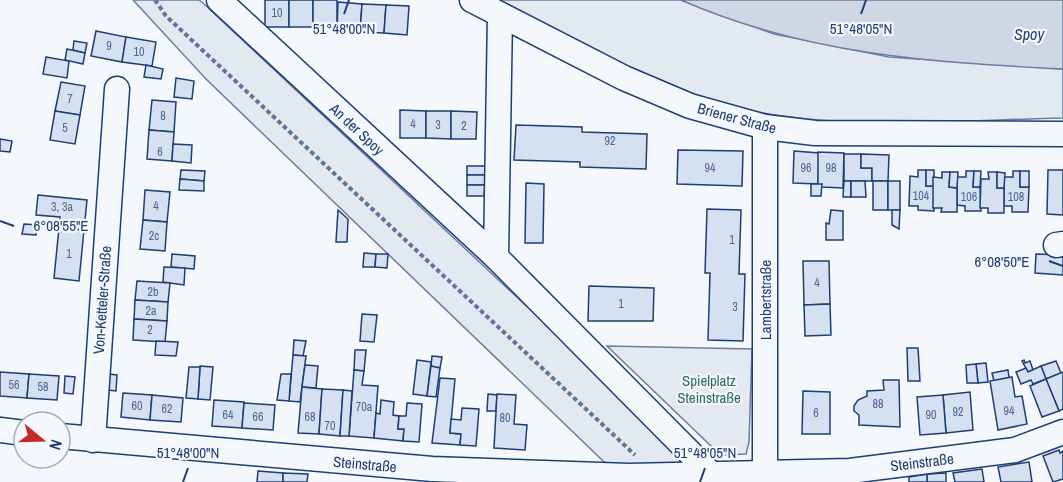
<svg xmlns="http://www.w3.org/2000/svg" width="1063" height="482" font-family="'Archivo Narrow',sans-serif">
	<rect width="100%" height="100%" fill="#f4f7fb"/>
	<g fill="#e3e9f0" stroke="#687fa3" stroke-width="1.5">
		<polygon points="133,0 199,0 203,3 553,331 685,462 625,482 206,79"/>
		<path d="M499 0H681L774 34 889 57 1063 69V118C963 120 832 132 736 107 652 86 576 39 499 0Z"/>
		<polygon points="607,346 752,349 749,442 746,454 724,455 711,446"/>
	</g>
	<path fill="#cfd7e4" stroke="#687fa3" stroke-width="1.5" d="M681 0H1063V69C929 62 807 55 681 0Z"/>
	<g fill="#d5e0f0" stroke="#1d3f73" stroke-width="1.5">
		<rect x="265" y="0" width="24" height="27"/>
		<rect x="289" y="0" width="24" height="27"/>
		<rect x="313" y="0" width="24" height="27"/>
		<polygon points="338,2 362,4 360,32 337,31"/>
		<polygon points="362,4 386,5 384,33 360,32"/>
		<polygon points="386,5 409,6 407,35 384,33"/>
		<polygon points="96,31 126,37 122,62 91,56"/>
		<polygon points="126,37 156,42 152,66 122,62"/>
		<polygon points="74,41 87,43 85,53 73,50"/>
		<polygon points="67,49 85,53 83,64 65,60"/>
		<polygon points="46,57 69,61 67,78 43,74"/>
		<polygon points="146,65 163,69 161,79 144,77"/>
		<polygon points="176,78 194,81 192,99 174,97"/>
		<polygon points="61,82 85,86 80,115 55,111"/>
		<polygon points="152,100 176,102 174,132 149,130"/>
		<polygon points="400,110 426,111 426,138 400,138"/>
		<polygon points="55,111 80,115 75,144 50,140"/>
		<polygon points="426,111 451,111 451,139 426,138"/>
		<polygon points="451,111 477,112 476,139 451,139"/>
		<polygon points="516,125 582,127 582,132 647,134 646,169 580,167 580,162 514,160"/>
		<polygon points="149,130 174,132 172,161 147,159"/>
		<polygon points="0,139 12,141 10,152 0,151"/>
		<polygon points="173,144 192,145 191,163 172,161"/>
		<polygon points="678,150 743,151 742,186 677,184"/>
		<polygon points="794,151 819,153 818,184 793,183"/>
		<polygon points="818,152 844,153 843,188 822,187 818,184"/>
		<polygon points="844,154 861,154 861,168 872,168 872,181 844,181"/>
		<polygon points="861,154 889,155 888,181 872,181 872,168 861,168"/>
		<rect x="467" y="166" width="18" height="9"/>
		<polygon points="181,170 205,171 204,181 180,179"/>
		<polygon points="918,170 926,170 926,186 934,186 934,211 918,210 918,206 909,206 910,176 918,177"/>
		<rect x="926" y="170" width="8" height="16"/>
		<polygon points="1048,170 1063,170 1063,215 1047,214"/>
		<polygon points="966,171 974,171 973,187 980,187 981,211 965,211 965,206 957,205 957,177 966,177"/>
		<polygon points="974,171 981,171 980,187 973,187"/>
		<polygon points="1013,171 1020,171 1020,187 1029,187 1028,212 1012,212 1012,206 1004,206 1004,177 1013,177"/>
		<rect x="1020" y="171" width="9" height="16"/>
		<polygon points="942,172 950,172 949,187 957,188 957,212 941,212 942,208 933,208 933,177 942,178"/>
		<polygon points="950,172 958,172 957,188 949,187"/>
		<polygon points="988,172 997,172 997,188 1004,188 1004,213 988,213 988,208 980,208 981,179 989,179"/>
		<polygon points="997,172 1005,173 1004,188 997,188"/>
		<rect x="467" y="175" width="18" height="10"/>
		<polygon points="180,179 204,181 204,191 179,190"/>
		<polygon points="844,181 851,181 851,197 843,197"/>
		<polygon points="851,181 865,181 866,197 851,197"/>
		<rect x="873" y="181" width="15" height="29"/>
		<rect x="888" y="181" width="12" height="29"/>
		<polygon points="526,183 544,184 543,243 525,243"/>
		<polygon points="811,184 822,184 821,196 811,196"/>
		<polygon points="467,185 485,185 484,196 467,196"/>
		<polygon points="145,190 170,192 167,222 143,220"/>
		<polygon points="38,195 87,200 84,230 59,228 60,217 36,215"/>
		<polygon points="707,209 741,210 739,274 745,274 743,341 708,340 710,273 705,273"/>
		<polygon points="338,210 348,219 347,242 336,242"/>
		<polygon points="831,210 843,211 843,240 826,240 826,223 829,224"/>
		<polygon points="892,210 900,210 899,229 892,225"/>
		<polygon points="143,220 167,222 165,251 140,249"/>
		<polygon points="24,224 37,225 36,235 22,234"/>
		<polygon points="59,228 84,230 79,281 54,278"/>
		<polygon points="364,253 376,254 375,267 363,267"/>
		<polygon points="172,254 195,256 194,269 171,267"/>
		<polygon points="376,254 388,254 387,268 375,267"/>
		<polygon points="1036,254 1063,255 1063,275 1035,273"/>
		<polygon points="803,261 829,261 830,304 804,305"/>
		<polygon points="164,267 185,268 184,285 163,282"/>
		<polygon points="137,281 170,283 168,302 135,300"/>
		<polygon points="589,286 654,288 653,321 588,321"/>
		<polygon points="135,300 168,302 167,321 134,319"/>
		<polygon points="830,304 831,335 805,336 804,305"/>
		<polygon points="362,314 377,315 374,342 360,341"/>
		<polygon points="134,319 167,321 165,342 133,340"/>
		<polygon points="294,340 306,341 303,356 293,355"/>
		<polygon points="156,341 178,342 176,356 155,355"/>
		<polygon points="907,348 918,348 920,381 908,381"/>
		<polygon points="355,350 366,350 364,371 354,370"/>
		<polygon points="293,355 306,356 300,402 289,401"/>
		<polygon points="432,356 442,357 440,368 431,366"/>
		<polygon points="417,360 431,362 427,396 413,394"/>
		<polygon points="1024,360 1025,363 1030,361 1033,370 1028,372 1022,361"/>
		<polygon points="1056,361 1061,373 1046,379 1041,366"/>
		<polygon points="986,363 988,382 978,383 976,364"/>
		<polygon points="976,364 978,383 967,383 966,365"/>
		<polygon points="305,365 318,366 316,388 302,387"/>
		<polygon points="200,366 213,367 210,400 198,399"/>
		<polygon points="431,366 440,368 436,397 427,396"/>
		<polygon points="1041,366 1046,379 1033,384 1031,380 1021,384 1016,372 1026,368 1028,372"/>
		<polygon points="189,367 200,367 198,399 186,398"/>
		<polygon points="354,370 364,371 362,385 378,386 374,438 349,436"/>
		<polygon points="1008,370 1009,378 994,381 992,373"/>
		<polygon points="0,372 29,374 27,398 0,396"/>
		<polygon points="1063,372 1063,409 1059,411 1046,379"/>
		<polygon points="29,374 59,376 57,400 27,398"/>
		<polygon points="109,374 117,375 116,391 108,390"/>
		<polygon points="281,374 291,374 289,401 277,400"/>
		<polygon points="65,376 75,377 73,394 64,393"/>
		<polygon points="1012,377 1015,397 1022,396 1027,424 998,430 990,381"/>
		<polygon points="440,378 455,379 450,433 461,434 460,445 432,443"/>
		<polygon points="1046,379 1059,411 1042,417 1030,386"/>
		<polygon points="883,380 899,380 900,427 859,425 859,415 854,411 854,406 858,400 867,396 867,391 884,390"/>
		<polygon points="302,387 322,389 319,434 298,433"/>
		<polygon points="322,389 343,390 340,436 319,434"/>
		<polygon points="343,390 352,391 349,436 340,436"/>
		<polygon points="803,391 830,392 830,434 802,434"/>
		<polygon points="970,392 973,430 946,433 943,395"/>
		<polygon points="123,393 152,395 150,420 121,417"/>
		<polygon points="488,394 497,395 496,411 487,411"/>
		<polygon points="497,394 516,395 514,424 527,425 525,450 494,448"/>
		<polygon points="152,395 183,398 181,422 150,420"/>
		<polygon points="943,395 946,433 920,435 917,397"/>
		<polygon points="214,400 244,402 242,428 212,426"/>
		<polygon points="381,400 394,402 393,415 399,416 398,429 404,429 403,441 374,438 376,413 380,414"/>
		<polygon points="244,403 275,405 273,430 242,428"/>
		<polygon points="407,403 422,404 419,442 403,441 404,429 398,429 399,416 406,416"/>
		<polygon points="462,408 479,409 476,446 460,445 461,434 450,433 451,419 461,420"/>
		<polygon points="1059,450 1060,453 1063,451 1063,479 1053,482 1043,456"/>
		<polygon points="1029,462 1032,482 1001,482 998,467"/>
		<polygon points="982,469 984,482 955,482 953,473"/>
		<polygon points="258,471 283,473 283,482 257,482"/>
		<polygon points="283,473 308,474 307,482 283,482"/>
		<polygon points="946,473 946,482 927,482 927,474"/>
		<polygon points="927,474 927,482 909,482 909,477"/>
	</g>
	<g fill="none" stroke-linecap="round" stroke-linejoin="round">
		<defs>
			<g id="minor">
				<polyline points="219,0 496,257"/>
				<polyline points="472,0 624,78 690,106 765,127 815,133 1063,134"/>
				<polyline points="500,15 496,257 711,474"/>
				<polyline points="765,127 765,473"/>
				<polyline points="1056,245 1063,244"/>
				<polyline points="0,430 24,433"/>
				<polyline points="60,436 432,469 629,476 850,471 1015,450 1063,432"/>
				<polyline points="93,440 117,89"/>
			</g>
		</defs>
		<use href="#minor" stroke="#1d3f73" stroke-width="27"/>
		<polyline stroke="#5e769c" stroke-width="4" stroke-dasharray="4.5 3" stroke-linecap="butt" points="155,0 166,16 635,455"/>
		<use href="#minor" stroke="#f4f7fb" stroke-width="24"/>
	</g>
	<path fill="none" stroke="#1d3f73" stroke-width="2" d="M344 14 349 0M861 14 866 0M0 221 14 226M1049 261 1063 266M183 482 188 468M700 482 705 468"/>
	<g text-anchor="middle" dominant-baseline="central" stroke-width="4.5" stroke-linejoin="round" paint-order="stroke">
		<g font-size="12" fill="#4b6792">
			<text x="277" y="13">10</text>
			<text x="109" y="46">9</text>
			<text x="139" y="52">10</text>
			<text x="70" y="99">7</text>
			<text x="163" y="116">8</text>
			<text x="413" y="124">4</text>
			<text x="438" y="125">3</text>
			<text x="464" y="126">2</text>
			<text x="65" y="128">5</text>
			<text x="610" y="141">92</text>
			<text x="160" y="152">6</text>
			<text x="710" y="168">94</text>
			<text x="806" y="168">96</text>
			<text x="831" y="168">98</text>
			<text x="921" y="196">104</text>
			<text x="969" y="197">106</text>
			<text x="1016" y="197">108</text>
			<text x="156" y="206">4</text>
			<text x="62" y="207">3, 3a</text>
			<text x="154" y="236">2c</text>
			<text x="732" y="240">1</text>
			<text x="69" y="254">1</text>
			<text x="817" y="283">4</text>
			<text x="153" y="292">2b</text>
			<text x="621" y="304">1</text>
			<text x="735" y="307">3</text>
			<text x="151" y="311">2a</text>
			<text x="150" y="330">2</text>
			<text x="14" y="385">56</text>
			<text x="43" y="387">58</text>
			<text x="878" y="404">88</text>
			<text x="137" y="406">60</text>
			<text x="364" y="407">70a</text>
			<text x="167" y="409">62</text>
			<text x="1009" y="411">94</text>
			<text x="958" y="412">92</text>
			<text x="816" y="413">6</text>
			<text x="228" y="415">64</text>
			<text x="931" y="415">90</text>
			<text x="258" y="417">66</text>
			<text x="310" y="417">68</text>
			<text x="505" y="418">80</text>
			<text x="330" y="426">70</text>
		</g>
		<g font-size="15" fill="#1d3f73" stroke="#f4f7fb">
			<text transform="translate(737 118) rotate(15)">Briener Straße</text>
			<text transform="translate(357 129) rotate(43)">An der Spoy</text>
			<text transform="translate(102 300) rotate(-86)">Von-Ketteler-Straße</text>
			<text transform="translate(765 300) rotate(-90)">Lambertstraße</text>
			<text transform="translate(922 462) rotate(-7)">Steinstraße</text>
			<text transform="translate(365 464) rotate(5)">Steinstraße</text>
		</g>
		<g font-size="15" fill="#2c6c60" stroke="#f4f7fb">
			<text x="709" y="380">Spielplatz<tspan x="709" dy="17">Steinstraße</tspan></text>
		</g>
		<g font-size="16" font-style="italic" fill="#1d3f73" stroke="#f4f7fb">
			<text x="1029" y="34">Spoy</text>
		</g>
	</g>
	<g font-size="15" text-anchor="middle" fill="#1d3f73" stroke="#f4f7fb" stroke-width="4.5" stroke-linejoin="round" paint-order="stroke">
		<text x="344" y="34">51°48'00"N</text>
		<text x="861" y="34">51°48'05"N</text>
		<text x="61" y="231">6°08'55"E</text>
		<text x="1002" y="267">6°08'50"E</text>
		<text x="188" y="458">51°48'00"N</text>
		<text x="705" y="458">51°48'05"N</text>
	</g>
	<g transform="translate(42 440) rotate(109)"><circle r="28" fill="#f4f7fb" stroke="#9eadc5" stroke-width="1.5"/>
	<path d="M0-4.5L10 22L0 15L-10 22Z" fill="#c62828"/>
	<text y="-9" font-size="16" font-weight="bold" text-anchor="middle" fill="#1d3f73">N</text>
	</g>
</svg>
